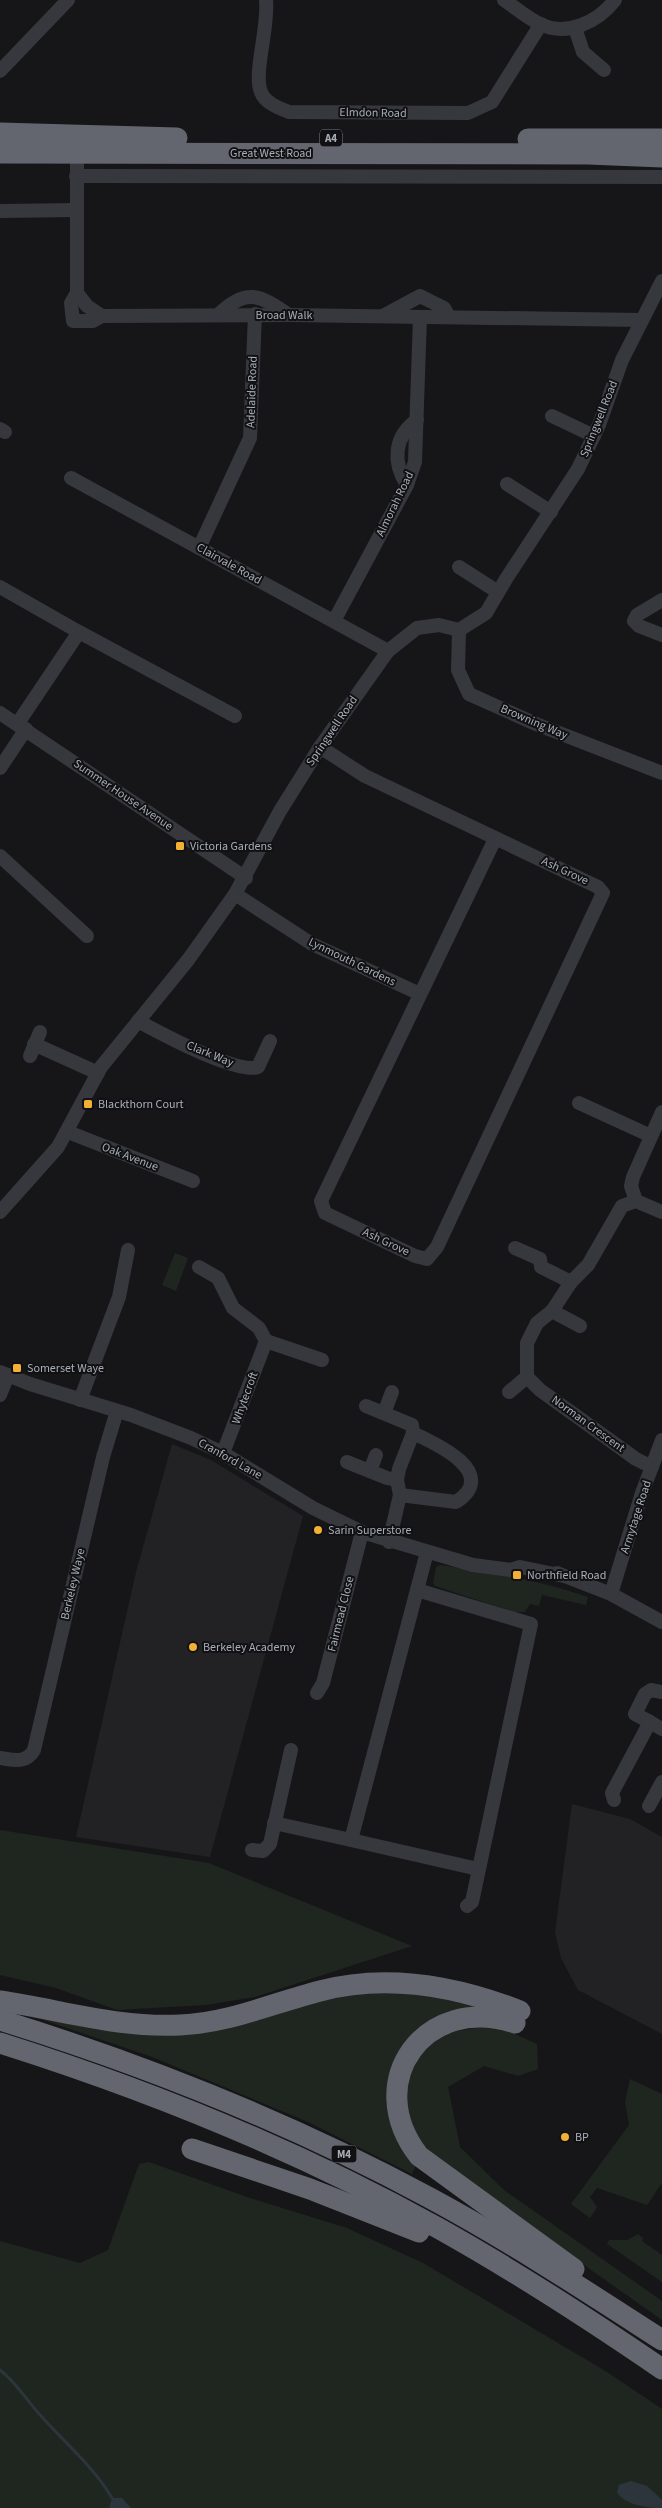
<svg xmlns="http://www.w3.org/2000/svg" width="662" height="2508" font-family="'Source Sans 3',sans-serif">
	<rect width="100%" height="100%" fill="#161618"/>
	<g fill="#222225">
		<polygon points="172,1444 211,1460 303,1516 210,1857 76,1837 136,1572"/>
		<polygon points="572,1804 630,1819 662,1837 662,2034 578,1990 561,1958 555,1932"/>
	</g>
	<g fill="#1e261f">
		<polygon points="175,1253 188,1258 176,1291 162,1285"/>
		<path d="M440 1565C491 1572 539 1580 588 1597L586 1605 542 1595 539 1606 530 1604 525 1612H514L435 1586 433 1583 436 1567Z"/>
		<polygon points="0,1830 209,1863 412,1946 255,1997 206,2005 117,2010 56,1988 0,1975"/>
		<polygon points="400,1987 495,2006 479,2010 397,2067 417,2163 412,2174 308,2122 152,2057 23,2013 86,2025 285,2006"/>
		<polygon points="495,2025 537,2044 538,2069 518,2076 484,2066 448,2087 460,2147 504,2190 662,2301 662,2320 466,2182 419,2143 406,2108 408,2081 420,2053 438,2034"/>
		<polygon points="630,2079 662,2094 662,2183 647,2205 597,2188 590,2197 597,2207 590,2218 571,2204 629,2125 625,2102"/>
		<polygon points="149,2162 250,2198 347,2228 423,2263 607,2372 662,2409 662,2508 0,2508 0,2241 80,2263 108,2250 139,2164"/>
		<polygon points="638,2234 643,2238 642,2241 662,2255 662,2282 607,2244 609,2240 627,2240"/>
	</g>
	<g fill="#2c353c">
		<path d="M631 2481 647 2486 662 2500V2508C648 2508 624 2505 617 2492L619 2485Z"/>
		<polygon points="112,2498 122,2498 131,2508 109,2508"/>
	</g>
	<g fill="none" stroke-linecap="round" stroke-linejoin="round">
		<path stroke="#2c353c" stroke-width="3" d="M0 2370C17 2383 27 2401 41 2416 65 2443 94 2467 112 2498"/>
		<g stroke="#37383d" stroke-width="14">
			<path d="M266 0C269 27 253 74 261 92 265 103 279 108 289 112L468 113 492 102 541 24"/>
			<path d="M504 0C516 8 527 18 540 24 567 37 598 22 615 0"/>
			<polyline points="575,28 583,52 604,70"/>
			<polyline points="0,71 68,0"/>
			<polyline points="77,152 77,293 87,306 102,316 289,315 641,320"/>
			<polyline points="76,176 662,177"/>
			<polyline points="0,211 76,210"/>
			<polyline points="77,293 71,303 73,321 93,321 102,316"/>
			<path d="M218 315C246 287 260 295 289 315"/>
			<polyline points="383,316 420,296 444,308 449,317"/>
			<polyline points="552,416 594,436"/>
			<polyline points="0,429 5,432"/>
			<polyline points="71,478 388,651"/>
			<polyline points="507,484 551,512"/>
			<path d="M407 485C392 462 394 436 417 420"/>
			<polyline points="199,548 250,438 255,314"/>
			<polyline points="459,567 498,592"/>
			<polyline points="0,587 79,632"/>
			<polyline points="662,600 637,615 634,621 639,626 662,635"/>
			<polyline points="334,621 407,485 415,462 420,317"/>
			<polyline points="459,630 458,670 469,694 536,724 662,773"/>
			<polyline points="0,713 246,878"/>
			<polyline points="18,723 79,632 235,716"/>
			<polyline points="320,747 365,776 598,887 603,893 437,1247 427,1259 415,1256 325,1213 321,1201 495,839"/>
			<polyline points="0,768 26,729"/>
			<polyline points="0,856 87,936"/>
			<polyline points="235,894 312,944 420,994"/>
			<path d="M138 1021C160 1033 236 1074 258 1067L270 1041"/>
			<polyline points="34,1044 98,1073"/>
			<polyline points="30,1056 40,1032"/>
			<polyline points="579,1103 651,1136"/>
			<polyline points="68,1132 193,1181"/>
			<polyline points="636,1201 631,1186 633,1177 662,1112"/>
			<polyline points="0,1212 58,1147 101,1067 188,960 235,894 280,811 320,747 388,651 417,628 439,625 459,630 486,613 506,579 578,469 599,425 622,360 662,281"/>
			<polyline points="515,1248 540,1259 541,1267 571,1282"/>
			<polyline points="199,1267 218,1278 233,1308 259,1328 266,1341 223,1453"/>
			<polyline points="552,1311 580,1326"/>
			<polyline points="266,1341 322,1360"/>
			<polyline points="0,1372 30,1384 131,1415 191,1438 223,1453 313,1508 362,1532 473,1565 511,1570 520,1567 564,1576"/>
			<polyline points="509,1392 527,1377"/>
			<polyline points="0,1395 8,1375"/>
			<polyline points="80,1400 119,1297 128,1250"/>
			<polyline points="366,1406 412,1425 413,1433 399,1469 397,1480 400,1495 389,1542"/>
			<polyline points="384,1413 392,1392"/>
			<polyline points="347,1462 387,1478 397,1480"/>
			<polyline points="652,1467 636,1459 540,1390 527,1377 527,1343 537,1323 552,1311 571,1282 588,1265 622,1206 636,1201 662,1212"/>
			<polyline points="370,1471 376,1455"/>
			<path d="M400 1495 456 1502C500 1473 437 1444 413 1433"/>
			<polyline points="557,1573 611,1594 662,1622"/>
			<polyline points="417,1590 531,1624 472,1902 467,1906"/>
			<polyline points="611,1594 642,1493 662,1440"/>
			<polyline points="317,1693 323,1683 362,1532"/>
			<polyline points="650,1722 635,1714 645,1694 651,1690 662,1692"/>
			<path d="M0 1758C14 1760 26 1764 34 1750L103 1457 117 1411"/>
			<polyline points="614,1800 612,1793 650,1722 662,1729"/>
			<polyline points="649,1806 662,1782"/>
			<polyline points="274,1823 351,1840 427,1552"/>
			<polyline points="351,1840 478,1869"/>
			<polyline points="252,1850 263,1851 270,1844 291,1750"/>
		</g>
		<g stroke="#63666e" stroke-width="21">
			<polyline points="0,133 177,138"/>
			<polyline points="528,139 662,139"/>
			<polyline points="0,153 588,154 662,157"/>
			<path d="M0 2001C61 2010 118 2028 180 2025 229 2023 273 2003 320 1991 388 1973 456 1986 520 2011"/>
			<path d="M0 2020C148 2066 293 2124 430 2198 510 2241 586 2291 662 2340"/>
			<path d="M515 2023C425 1993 361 2082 419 2156L574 2269"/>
			<path d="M0 2043C152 2091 299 2151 438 2228 515 2271 589 2319 662 2369"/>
			<polyline points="192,2149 310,2189 419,2232"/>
		</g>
	</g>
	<g fill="#f2b134" stroke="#111113" stroke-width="2">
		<rect x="175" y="841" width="10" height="10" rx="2.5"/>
		<rect x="83" y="1099" width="10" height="10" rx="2.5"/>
		<rect x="12" y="1363" width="10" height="10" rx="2.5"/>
		<circle cx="318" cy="1530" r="5"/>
		<rect x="512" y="1570" width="10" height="10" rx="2.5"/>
		<circle cx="193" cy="1647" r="5"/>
		<circle cx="565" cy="2137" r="5"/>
	</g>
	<g text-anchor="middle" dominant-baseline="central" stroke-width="4" stroke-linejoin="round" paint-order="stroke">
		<g fill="#111113" stroke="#7b7e86" stroke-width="1">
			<rect x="320" y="129.5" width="22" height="17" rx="4"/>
			<rect x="331.5" y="2145.5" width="25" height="17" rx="4"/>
		</g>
		<g font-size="11" font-weight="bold" fill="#a8adb8">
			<text x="331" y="138">A4</text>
			<text x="344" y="2154">M4</text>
		</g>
		<g font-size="12" fill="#a8adb8" stroke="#111113">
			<text transform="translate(373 113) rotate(1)">Elmdon Road</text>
			<text x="271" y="153">Great West Road</text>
			<text x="284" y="315">Broad Walk</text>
			<text transform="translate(252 392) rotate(-88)">Adelaide Road</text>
			<text transform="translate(599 419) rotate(-68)">Springwell Road</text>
			<text transform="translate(395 504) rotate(-64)">Almorah Road</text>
			<text transform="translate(229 564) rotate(29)">Clairvale Road</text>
			<text transform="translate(534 722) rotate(23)">Browning Way</text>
			<text transform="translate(332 731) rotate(-56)">Springwell Road</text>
			<text transform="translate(123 795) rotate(34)">Summer House Avenue</text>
			<text transform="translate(565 871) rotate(25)">Ash Grove</text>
			<text transform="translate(352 962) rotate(26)">Lynmouth Gardens</text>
			<text transform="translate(210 1054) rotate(22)">Clark Way</text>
			<text transform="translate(130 1157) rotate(21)">Oak Avenue</text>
			<text transform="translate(386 1242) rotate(25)">Ash Grove</text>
			<text transform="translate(245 1398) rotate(-70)">Whytecroft</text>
			<text transform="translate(588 1424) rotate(36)">Norman Crescent</text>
			<text transform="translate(230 1459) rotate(29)">Cranford Lane</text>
			<text transform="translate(636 1517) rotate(-72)">Armytage Road</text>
			<text transform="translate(73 1584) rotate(-77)">Berkeley Waye</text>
			<text transform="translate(341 1614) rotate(-76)">Fairmead Close</text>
		</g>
		<g font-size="12" fill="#a8adb8" stroke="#111113" text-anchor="start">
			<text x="190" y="846">Victoria Gardens</text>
			<text x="98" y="1104">Blackthorn Court</text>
			<text x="27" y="1368">Somerset Waye</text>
			<text x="328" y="1530">Sarin Superstore</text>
			<text x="527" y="1575">Northfield Road</text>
			<text x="203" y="1647">Berkeley Academy</text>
			<text x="575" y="2137">BP</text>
		</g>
	</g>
</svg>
